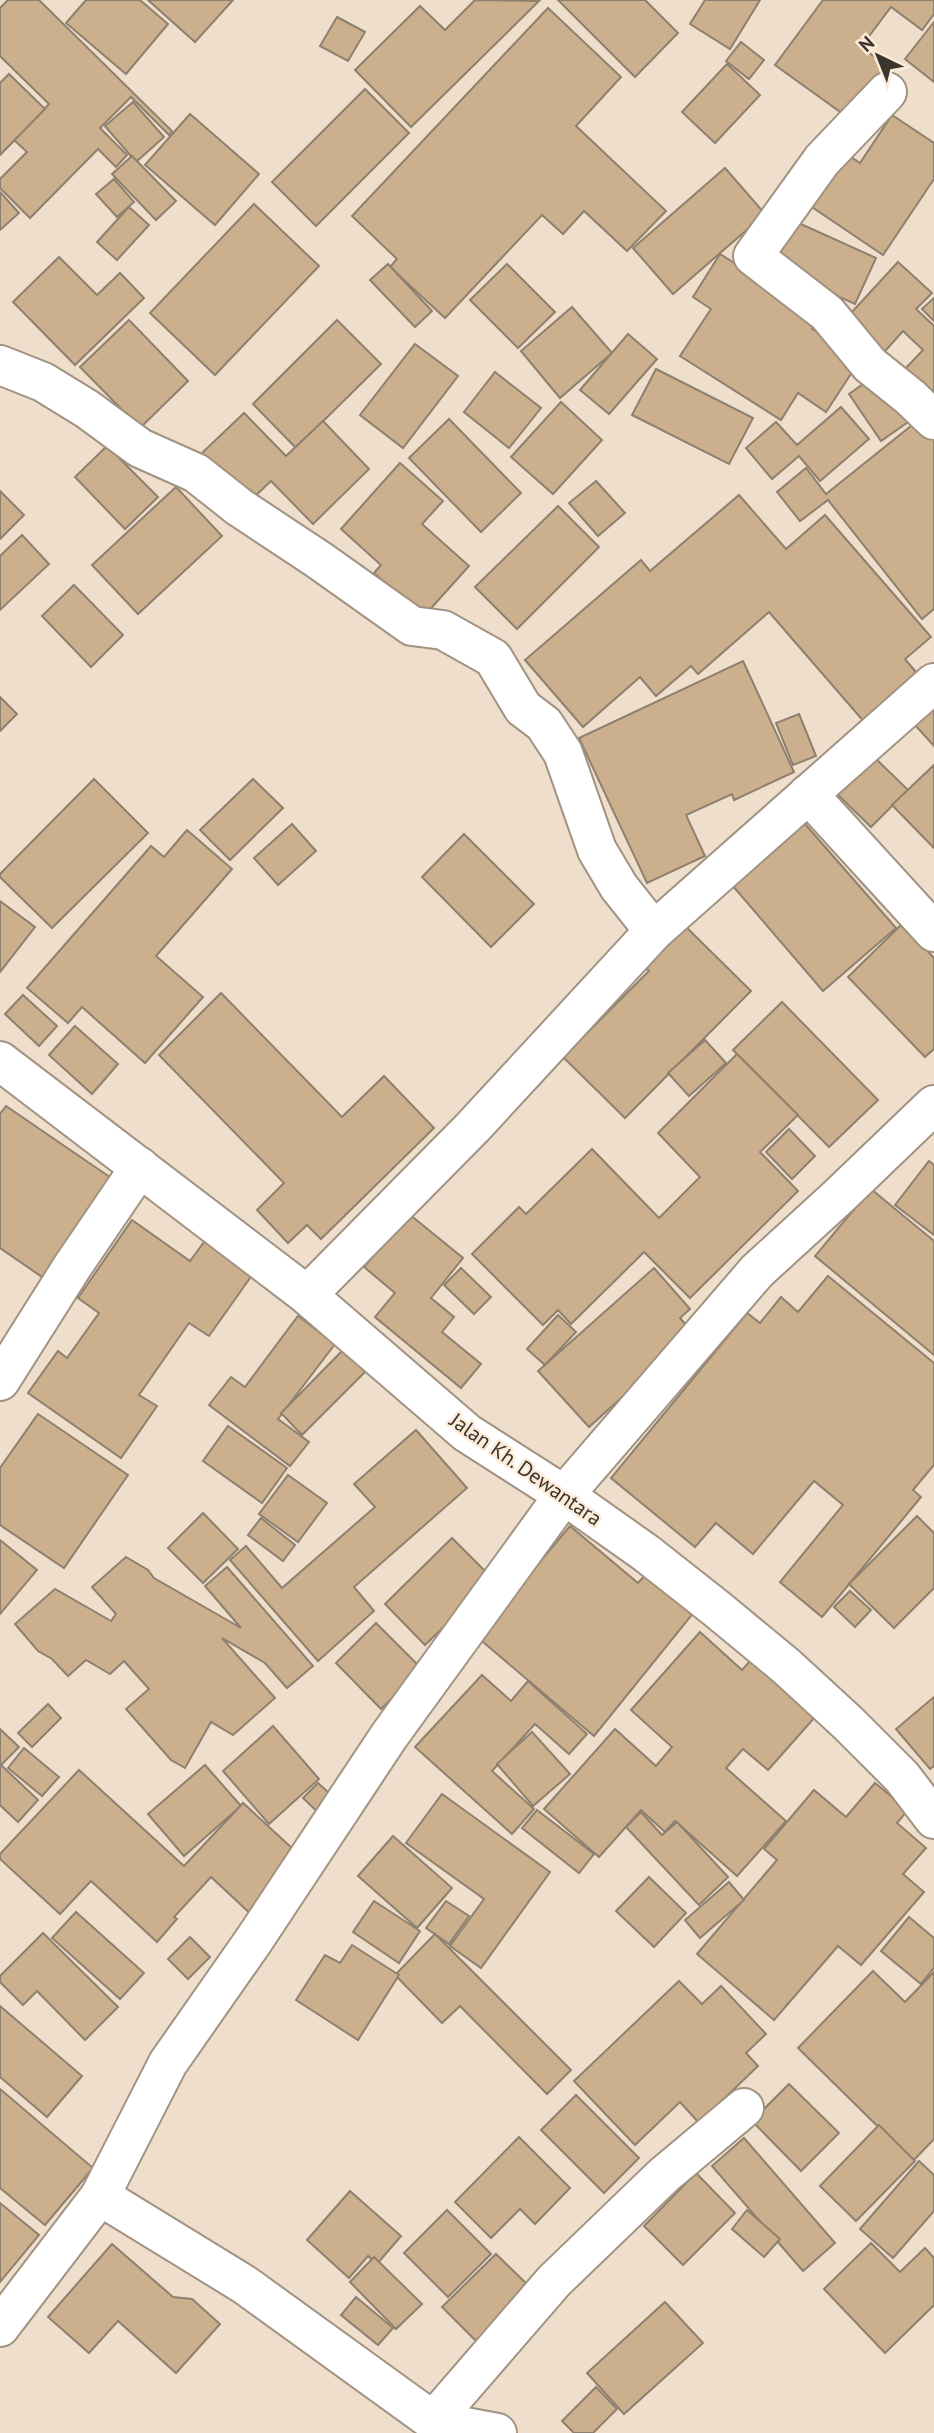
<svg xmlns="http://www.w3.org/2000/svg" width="934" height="2433" font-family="'PT Sans',sans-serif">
	<rect width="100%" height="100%" fill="#eedecb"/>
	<g fill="#ccb08e" stroke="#8e806e" stroke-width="2">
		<polygon points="8,0 39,0 172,131 169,135 131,97 100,128 127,155 116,167 98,149 30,218 0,188 0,179 27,152 14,140 49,104 0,56 0,8"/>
		<polygon points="86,0 140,0 168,24 126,74 66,23"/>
		<polygon points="148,0 233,0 195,42"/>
		<polygon points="475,0 539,1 411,127 355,70 420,6 445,30"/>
		<polygon points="558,0 645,0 678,33 635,77"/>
		<polygon points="705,0 760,0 730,49 690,24"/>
		<polygon points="823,0 934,0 934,14 922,30 891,7 861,47 889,67 850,119 775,65"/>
		<polygon points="548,8 621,77 576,126 666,211 627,251 584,211 563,234 542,215 445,318 390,267 397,259 352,216"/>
		<polygon points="337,17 365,32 348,61 320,46"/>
		<polygon points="934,22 934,82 905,59"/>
		<polygon points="741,42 764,60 749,79 726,61"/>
		<polygon points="727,64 760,95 715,143 682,112"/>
		<polygon points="9,74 45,109 0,155 0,83"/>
		<polygon points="365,89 409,133 316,226 272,182"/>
		<polygon points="133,102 164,137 136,162 105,126"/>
		<polygon points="190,114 259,174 215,225 145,165"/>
		<polygon points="892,115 934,143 934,179 883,255 803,201 839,149 860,163"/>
		<polygon points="132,156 176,201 156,220 112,174"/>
		<polygon points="725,168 765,214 673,294 633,248"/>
		<polygon points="114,179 134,202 117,217 96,194"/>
		<polygon points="0,192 19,213 0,230"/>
		<polygon points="254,204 319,266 215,375 150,313"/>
		<polygon points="129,207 149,225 117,260 97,242"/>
		<polygon points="792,220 876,258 855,304 771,266"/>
		<polygon points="720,254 819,317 812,329 860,360 826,412 798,393 781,420 680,356 711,309 693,297"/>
		<polygon points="59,257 97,295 120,273 144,298 75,365 13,302"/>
		<polygon points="898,262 932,293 916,309 934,326 934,396 905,369 923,350 903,331 877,360 840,325"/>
		<polygon points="388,264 432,311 415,327 370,280"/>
		<polygon points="507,264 555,312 518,348 470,300"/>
		<polygon points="934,298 934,321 922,309"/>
		<polygon points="572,307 612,353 560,398 521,351"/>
		<polygon points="129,320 188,381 140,428 80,367"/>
		<polygon points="337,320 381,364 296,448 253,404"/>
		<polygon points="628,334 657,359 609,414 580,390"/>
		<polygon points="415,344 458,376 403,448 360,415"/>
		<polygon points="656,369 753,418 729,464 632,415"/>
		<polygon points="495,372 541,408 509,448 464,412"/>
		<polygon points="879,373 911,420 881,441 849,394"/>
		<polygon points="561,402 602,440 553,494 511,457"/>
		<polygon points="841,407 869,439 820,481 799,456 772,479 746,448 776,422 797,445"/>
		<polygon points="244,413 286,456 323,421 369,469 313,524 271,481 249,502 202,453"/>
		<polygon points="921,418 934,435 934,609 922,619 828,500 800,521 777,492 806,468 826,494"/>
		<polygon points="449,419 521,493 481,532 409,458"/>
		<polygon points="107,446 158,497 125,529 75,477"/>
		<polygon points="400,463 443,501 422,524 469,566 424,616 374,573 381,565 341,529"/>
		<polygon points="596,481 625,513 598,536 569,503"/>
		<polygon points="176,487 222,536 138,614 92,565"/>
		<polygon points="0,491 24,515 0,539"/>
		<polygon points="739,495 786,549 825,515 931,637 905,659 920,677 866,724 769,612 698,674 691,666 656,696 640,677 583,727 525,660 641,560 650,571"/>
		<polygon points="558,506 599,547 517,629 475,587"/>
		<polygon points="22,535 49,564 0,610 0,556"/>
		<polygon points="74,585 123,635 91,667 42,616"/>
		<polygon points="743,661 794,772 734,800 732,794 686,815 705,856 647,883 579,738"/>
		<polygon points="0,697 17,714 0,731"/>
		<polygon points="934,707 934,746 915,725"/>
		<polygon points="799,714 816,756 793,765 776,723"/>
		<polygon points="872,755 908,790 871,827 836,793"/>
		<polygon points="934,765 934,848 892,805"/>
		<polygon points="94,779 148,833 52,928 0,877 0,874"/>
		<polygon points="253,779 283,808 230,860 200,830"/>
		<polygon points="798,816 896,928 823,991 726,878"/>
		<polygon points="292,824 316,851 278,885 254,858"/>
		<polygon points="187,830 232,869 156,956 203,997 145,1063 82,1007 68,1023 27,988 151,846 164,857"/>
		<polygon points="464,834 534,904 491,947 422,877"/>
		<polygon points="0,901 35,927 0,972"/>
		<polygon points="678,919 751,991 625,1118 563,1057 649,971 638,959"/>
		<polygon points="902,924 934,958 934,1049 925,1057 848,977"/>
		<polygon points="221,993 342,1117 384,1076 434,1128 321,1239 307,1225 288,1243 257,1210 284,1183 159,1055"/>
		<polygon points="23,995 57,1026 39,1046 5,1014"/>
		<polygon points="782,1002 878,1100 829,1147 733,1050"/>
		<polygon points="75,1026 118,1064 92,1094 49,1055"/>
		<polygon points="705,1040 726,1063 689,1096 668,1073"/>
		<polygon points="737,1054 798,1115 760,1152 798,1191 690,1298 644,1252 571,1324 558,1310 543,1325 472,1254 519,1207 526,1214 592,1149 659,1218 700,1177 658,1133"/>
		<polygon points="6,1106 114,1180 45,1279 0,1248 0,1114"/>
		<polygon points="789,1129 815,1156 792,1179 766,1152"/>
		<polygon points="929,1161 934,1165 934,1235 895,1205"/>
		<polygon points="871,1189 934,1241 934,1355 815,1256"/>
		<polygon points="409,1214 463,1258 431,1298 454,1317 442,1332 481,1364 461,1388 375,1317 395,1293 364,1267"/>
		<polygon points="132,1220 190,1261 207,1238 255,1271 209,1336 189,1323 139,1395 157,1406 121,1458 28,1393 58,1351 67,1358 99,1313 78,1298"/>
		<polygon points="461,1268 491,1297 474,1314 444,1285"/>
		<polygon points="654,1268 690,1309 680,1318 693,1333 589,1427 538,1371"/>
		<polygon points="828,1276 934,1363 934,1465 913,1490 921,1497 822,1617 780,1582 843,1505 814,1481 753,1554 716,1523 695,1547 611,1478 747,1313 760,1323 781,1297 798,1312"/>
		<polygon points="558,1315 576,1332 545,1365 527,1349"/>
		<polygon points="298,1316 335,1344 278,1419 309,1442 290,1466 209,1405 231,1377 245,1387"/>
		<polygon points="343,1350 365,1372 302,1435 281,1413"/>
		<polygon points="38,1414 128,1475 64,1568 0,1525 0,1468"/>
		<polygon points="228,1426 287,1468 262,1503 203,1461"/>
		<polygon points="416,1430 467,1488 354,1587 374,1611 318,1661 230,1560 246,1546 282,1588 375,1507 354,1484"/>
		<polygon points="288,1475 327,1503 298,1542 259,1514"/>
		<polygon points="203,1513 238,1549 203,1583 168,1548"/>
		<polygon points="917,1516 934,1533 934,1588 894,1628 849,1584"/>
		<polygon points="261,1518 295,1545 283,1561 248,1535"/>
		<polygon points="570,1526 638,1583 648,1572 695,1611 594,1736 477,1637"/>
		<polygon points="452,1538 493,1579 425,1645 385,1604"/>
		<polygon points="0,1540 37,1570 0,1614"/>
		<polygon points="126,1557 148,1570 154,1578 241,1628 205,1586 227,1567 313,1666 287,1688 265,1663 222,1638 275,1698 233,1735 211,1722 185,1768 171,1760 126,1709 149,1689 124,1661 110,1674 86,1660 68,1676 52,1659 38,1651 15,1624 55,1589 111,1621 116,1614 92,1587"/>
		<polygon points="850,1591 871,1610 855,1627 834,1607"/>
		<polygon points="376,1623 422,1669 381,1709 336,1663"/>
		<polygon points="700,1632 742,1670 751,1660 815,1717 768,1770 743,1749 726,1768 786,1821 737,1876 675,1821 665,1832 641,1810 599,1857 544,1809 615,1729 656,1766 672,1747 631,1710"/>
		<polygon points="482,1675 511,1701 528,1681 587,1734 569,1754 535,1724 492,1771 534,1809 512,1834 415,1747"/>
		<polygon points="934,1697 934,1766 930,1769 896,1729"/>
		<polygon points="48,1704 61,1718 32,1747 18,1733"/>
		<polygon points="273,1726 319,1779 269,1824 223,1771"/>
		<polygon points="0,1729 19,1747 1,1765 38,1800 18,1822 0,1805"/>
		<polygon points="532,1732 570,1774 533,1806 497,1764"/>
		<polygon points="24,1748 59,1777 42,1796 8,1768"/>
		<polygon points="205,1765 241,1806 184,1856 148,1814"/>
		<polygon points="79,1770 184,1866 243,1803 306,1861 254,1917 211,1877 174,1917 177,1919 157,1942 91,1881 60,1914 0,1859 0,1854"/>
		<polygon points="318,1783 340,1803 325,1819 303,1798"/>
		<polygon points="875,1783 908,1810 897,1823 926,1848 903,1874 924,1892 861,1965 838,1946 774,2020 697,1954 777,1860 764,1849 814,1790 846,1817"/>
		<polygon points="442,1794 550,1872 481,1968 450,1946 484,1899 406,1843"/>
		<polygon points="537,1810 594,1854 579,1873 522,1828"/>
		<polygon points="641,1812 662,1835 677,1822 728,1877 699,1905 626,1827"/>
		<polygon points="393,1836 452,1888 417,1928 358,1876"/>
		<polygon points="649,1877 686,1913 654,1947 616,1911"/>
		<polygon points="729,1882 744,1900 700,1938 685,1920"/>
		<polygon points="374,1901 420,1931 399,1963 353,1932"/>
		<polygon points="446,1901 469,1916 449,1944 426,1928"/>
		<polygon points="76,1912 144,1973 120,1999 52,1938"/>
		<polygon points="909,1917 934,1938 934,1968 921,1984 881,1951"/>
		<polygon points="43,1933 118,2007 85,2040 37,1991 23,2005 0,1982 0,1976"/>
		<polygon points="435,1934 571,2070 547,2094 460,2006 442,2023 395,1975"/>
		<polygon points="190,1937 210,1957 188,1979 168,1959"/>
		<polygon points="352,1945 399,1975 358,2040 296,2000 325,1955 340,1963"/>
		<polygon points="873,1971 905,2002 934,1972 934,2139 913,2161 798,2048"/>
		<polygon points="679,1981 702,2004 721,1986 766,2034 746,2053 758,2066 699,2123 680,2102 635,2145 574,2081"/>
		<polygon points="0,2006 82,2076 47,2117 0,2077"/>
		<polygon points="789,2084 839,2133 801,2171 752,2121"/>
		<polygon points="0,2089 93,2168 45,2225 0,2188"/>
		<polygon points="576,2095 639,2158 604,2193 541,2130"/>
		<polygon points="879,2125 915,2161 856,2221 820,2186"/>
		<polygon points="519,2137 570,2188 535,2224 520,2209 491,2238 455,2202"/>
		<polygon points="744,2138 835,2243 803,2271 712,2166"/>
		<polygon points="919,2161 934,2175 934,2211 893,2258 860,2229"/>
		<polygon points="696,2173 735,2213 683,2265 644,2226"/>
		<polygon points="350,2191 401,2236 377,2264 368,2256 349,2278 307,2240"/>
		<polygon points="0,2203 39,2235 0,2282"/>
		<polygon points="447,2210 491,2254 448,2297 404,2253"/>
		<polygon points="747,2210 780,2239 764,2257 732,2229"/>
		<polygon points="871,2243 900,2272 925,2248 934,2258 934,2305 885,2353 824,2289"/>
		<polygon points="112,2244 173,2297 192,2299 220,2324 176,2373 118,2321 89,2353 48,2317"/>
		<polygon points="496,2254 532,2289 478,2343 442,2307"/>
		<polygon points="374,2257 422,2304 396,2329 350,2282"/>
		<polygon points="356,2297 393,2328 378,2345 341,2315"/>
		<polygon points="665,2302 703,2343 624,2414 587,2373"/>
		<polygon points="596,2387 617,2409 593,2433 574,2433 562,2421"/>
	</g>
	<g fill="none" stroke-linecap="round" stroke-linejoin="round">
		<defs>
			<g id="minor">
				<polyline points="887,92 822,160 753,256 827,313 870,365 910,397 934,420"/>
				<polyline points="0,365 43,382 87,409 140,448 196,473 239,507 319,560 412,626 443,630 493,658 523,708 544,724 563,753 597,850 619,887 654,931"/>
				<polyline points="808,794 934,932"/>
				<polyline points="0,1061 307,1295 467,1433 564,1495 646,1553 717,1609 786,1666 848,1723 902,1777 934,1819"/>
				<polyline points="307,1295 473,1127 654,931 934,683"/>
				<polyline points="0,1381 72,1267 140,1167"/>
				<polyline points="100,2196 245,2285 433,2421 497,2433"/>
				<polyline points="0,2327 100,2196 168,2063 254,1940 389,1736 564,1495 757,1271 838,1197 934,1105"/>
				<polyline points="433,2421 554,2281 664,2175 744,2108"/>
			</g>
		</defs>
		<use href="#minor" stroke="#a19281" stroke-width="42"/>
		<use href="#minor" stroke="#fff" stroke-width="38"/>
	</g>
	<g text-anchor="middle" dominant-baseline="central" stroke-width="5" stroke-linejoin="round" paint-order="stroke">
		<g font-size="21" fill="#3b352e" stroke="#fcebd8">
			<text transform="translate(526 1469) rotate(35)">Jalan Kh. Dewantara</text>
		</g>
	</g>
	<g transform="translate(878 56) rotate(317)" stroke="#fcebd8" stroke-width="5" paint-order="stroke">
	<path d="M0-5L12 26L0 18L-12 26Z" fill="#3b352e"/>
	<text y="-10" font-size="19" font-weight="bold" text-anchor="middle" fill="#3b352e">N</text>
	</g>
</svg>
